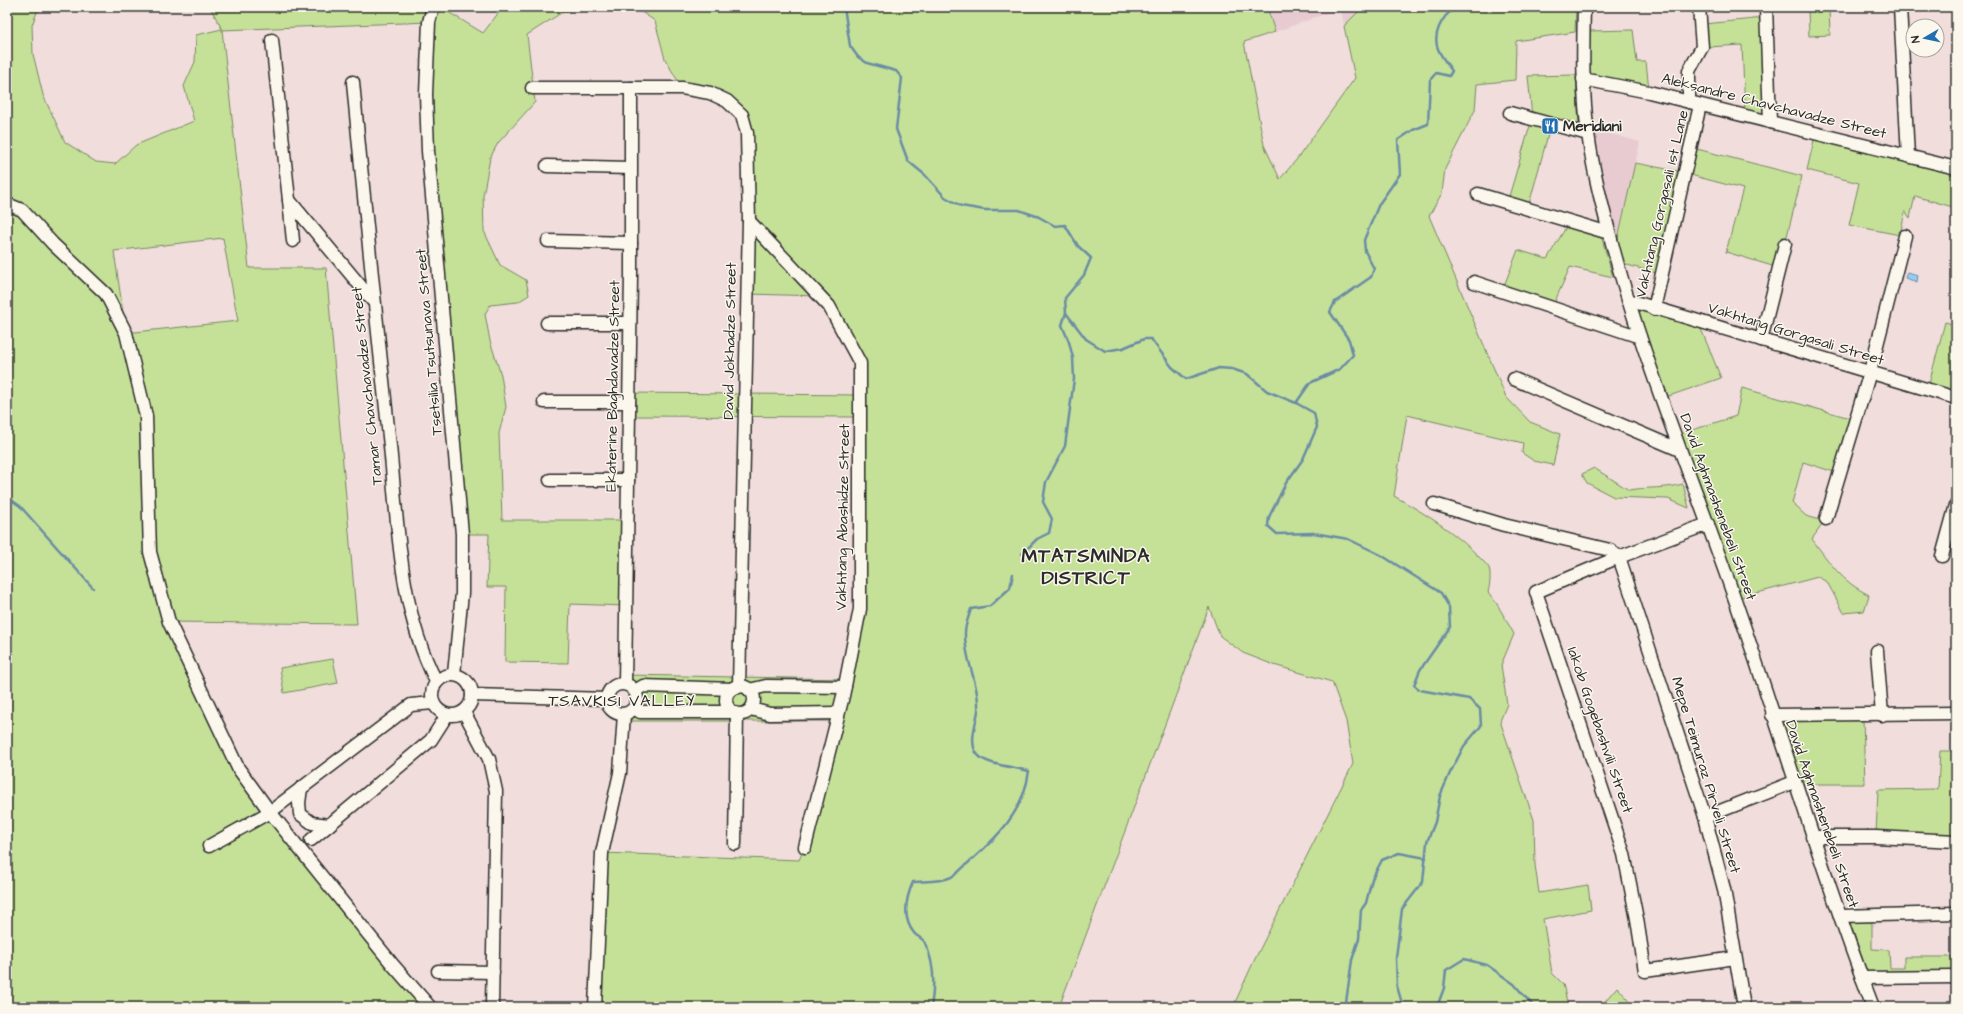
<svg xmlns="http://www.w3.org/2000/svg" width="1963" height="1014" font-family="'Architects Daughter',sans-serif">
	<rect width="100%" height="100%" fill="#f0dddc"/>
	<filter id="ink" filterUnits="userSpaceOnUse"><feTurbulence type="fractalNoise" baseFrequency=".025" numOctaves="2"/><feDisplacementMap in="SourceGraphic" scale="8" xChannelSelector="R" yChannelSelector="G"/><feConvolveMatrix kernelMatrix="1 2 1 2 8 2 1 2 1" color-interpolation-filters="sRGB"/></filter>
	<g filter="url(#ink)">
		<g fill="#e8cbd1">
			<polygon points="1267,7 1363,7 1344,26 1341,8 1275,32"/>
			<polygon points="1590,128 1640,142 1616,247"/>
		</g>
		<g fill="#c5e198" stroke="#788662" fill-rule="evenodd">
			<path d="M7 7H39L32 25 33 54 43 95 65 142 96 162 115 164 136 145 194 121 184 86 195 62 196 35 222 29 210 7H440L483 33 503 7H582L561 13 527 35 535 102 498 143 490 158 483 196 484 231 500 265 526 280 529 295 518 302 490 305 485 314 490 341 501 375 506 407 499 433 502 520H628L626 606 570 604 568 663 505 662 506 587H487L489 534H462L437 266 429 22 222 30 249 268H326L357 624 169 622 238 768 430 1007H7ZM223 238 238 321 126 333 114 251Z"/>
			<path d="M634 7H1267L1275 32 1244 42 1264 145 1280 179 1297 159 1355 78 1344 26 1363 7H1576L1575 32 1516 41 1515 80 1477 84 1475 110 1445 169 1442 193 1429 216 1506 397 1530 422 1560 434 1553 465 1534 461 1522 453 1523 443 1407 415 1394 496C1424 513 1457 533 1481 559 1483 561 1487 565 1489 568 1491 576 1490 585 1488 592L1497 604 1514 634 1501 665 1507 704 1500 721 1534 820 1535 865 1539 893 1588 885 1591 910 1543 919 1552 973 1563 984 1568 1007H1233L1253 963 1353 764 1346 721 1332 682 1274 665 1243 653 1220 636 1209 607 1059 1007H595L602 853 799 860 805 847 836 721H623L631 711 625 684V675L846 679 860 609V417L629 416V393L860 395V363L820 296 747 294V133L727 101 682 88 665 59 655 21Z"/>
			<polygon points="1808,7 1829,7 1830,35 1809,36"/>
			<polygon points="1764,18 1767,116 1745,112 1742,45 1707,47 1704,24"/>
			<polygon points="1633,30 1637,62 1646,62 1649,89 1585,77 1589,31"/>
			<polygon points="1576,75 1579,128 1532,117 1528,76"/>
			<polygon points="1532,119 1551,124 1528,208 1507,203"/>
			<polygon points="1815,136 1956,170 1956,208 1915,196 1910,218 1905,211 1900,235 1849,225 1859,183 1807,170"/>
			<polygon points="1693,148 1802,176 1779,268 1726,252 1743,189 1687,174"/>
			<polygon points="1635,163 1683,172 1660,274 1620,263 1616,247"/>
			<polygon points="1568,224 1600,232 1613,277 1570,267 1552,308 1502,291 1518,250 1547,259"/>
			<polygon points="1634,306 1701,329 1721,378 1666,397"/>
			<polygon points="1945,322 1956,325 1956,393 1929,384"/>
			<path d="M1742 388 1850 418 1834 472 1803 462 1792 503 1806 516 1820 520V521L1824 522 1812 539C1830 563 1841 581 1869 595L1864 611 1844 613 1827 582 1818 577 1738 598 1680 434 1736 416Z"/>
			<path d="M1594 468 1629 490C1647 487 1666 489 1683 484L1689 508 1668 499 1614 497 1587 483 1582 474Z"/>
			<polygon points="333,659 338,683 284,693 280,668"/>
			<polygon points="1863,719 1865,784 1798,784 1777,720"/>
			<polygon points="1940,751 1956,751 1956,839 1876,835 1878,790 1938,789"/>
			<polygon points="1850,922 1872,922 1872,949 1889,950 1890,968 1904,968 1904,957 1952,957 1952,971 1867,972"/>
			<polygon points="1617,987 1635,1007 1600,1007"/>
		</g>
		<polygon fill="#95ccf4" stroke="#6b8ca4" points="1907,272 1918,275 1917,282 1905,278"/>
		<g fill="none" stroke-linecap="round" stroke-linejoin="round">
			<g stroke="#6b8ca4" stroke-width="2.5">
				<polyline points="844,7 850,46 858,57 867,63 896,71 902,78 896,129 908,161 925,175 945,197 961,206 985,210 1019,210 1039,217 1055,226 1065,225 1078,246 1091,258 1084,275 1065,298 1066,313 1086,339 1105,351 1123,348 1144,339 1151,339 1172,367 1186,379 1219,368 1232,369 1247,374 1267,391 1296,403 1314,413 1317,427 1303,459 1286,483 1269,517 1268,526 1277,534 1314,533 1348,539 1381,555 1441,593 1449,607 1450,627 1420,670 1414,685 1420,690 1469,699 1480,709 1481,726 1464,746 1450,773 1440,796 1435,822 1427,842 1423,882 1402,909 1396,958 1397,986 1403,1007"/>
				<path d="M1296 403 1310 383 1340 369 1353 355 1349 340 1330 312 1335 302 1371 277 1374 269 1365 251 1364 240 1379 204 1400 174 1398 140 1413 130 1428 124 1430 80 1436 73 1449 76 1452 71C1448 65 1443 59 1440 53 1430 36 1442 16 1456 7"/>
				<polyline points="7,497 20,506 93,588"/>
				<polyline points="1022,554 1037,539 1049,533 1052,519 1043,502 1046,482 1065,446 1074,379 1073,358 1069,342 1062,325 1066,313"/>
				<path d="M931 1007C935 985 935 964 925 943 923 938 917 937 914 933 902 918 906 898 913 882 924 881 939 882 949 878 956 876 963 867 968 863 998 837 1024 811 1029 771 1016 767 985 765 978 755 968 744 976 724 978 711 980 685 964 659 965 633 965 625 969 616 971 609L990 606 1010 588 1013 574"/>
				<polyline points="1351,1007 1346,1002 1352,960 1359,939 1361,910 1366,903 1372,879 1382,860 1399,853 1426,858"/>
				<polyline points="1437,1007 1444,988 1446,970 1464,959 1487,965 1514,984 1534,1007"/>
			</g>
			<defs>
				<g id="minor">
					<polyline points="433,7 429,22 426,94 428,151 462,534 462,593 454,674"/>
					<path d="M1584 7C1583 49 1582 91 1588 133 1593 173 1604 212 1614 251 1646 368 1693 480 1733 594 1781 731 1821 871 1873 1007"/>
					<polyline points="1766,7 1770,122"/>
					<polyline points="1900,7 1908,156"/>
					<polyline points="272,40 289,200 373,301"/>
					<polyline points="1583,79 1649,92 1956,168"/>
					<path d="M353 82C364 203 377 325 390 446 398 525 399 609 436 681"/>
					<polyline points="532,88 682,88 710,93 727,101 742,115 747,133 749,221 739,687"/>
					<polyline points="1689,102 1689,71 1702,47 1699,7"/>
					<polyline points="1510,113 1588,134"/>
					<polyline points="547,166 630,168"/>
					<polyline points="1478,194 1609,233"/>
					<polyline points="289,200 293,241"/>
					<polyline points="7,204 22,210 53,244 106,294 126,333 146,416 150,552 169,622 238,768 270,812 393,965 430,1007"/>
					<polyline points="749,221 829,306 860,363 860,609 843,696 805,847"/>
					<polyline points="548,241 631,243"/>
					<polyline points="1474,282 1640,337"/>
					<polyline points="1628,300 1956,398"/>
					<polyline points="1654,309 1700,105"/>
					<polyline points="547,323 630,323"/>
					<polyline points="1761,340 1785,244"/>
					<polyline points="1514,379 1680,450"/>
					<polyline points="544,402 629,402"/>
					<polyline points="550,480 628,480"/>
					<polyline points="1434,504 1504,525 1610,550 1619,557 1705,817 1724,889 1744,1007"/>
					<polyline points="1826,519 1870,372 1905,236"/>
					<polyline points="1708,524 1619,557 1536,592 1624,854 1637,919 1645,971 1735,958"/>
					<polyline points="1942,556 1956,505"/>
					<polyline points="1877,651 1882,715"/>
					<circle cx="452" cy="695" r="20"/>
					<circle cx="622" cy="699" r="15"/>
					<polyline points="625,684 631,276 631,88"/>
					<circle cx="740" cy="700" r="14"/>
					<polyline points="749,690 766,686 845,687"/>
					<polyline points="635,691 643,686 733,689"/>
					<polyline points="472,695 607,699"/>
					<polyline points="635,708 640,712 733,712"/>
					<polyline points="751,709 770,714 838,713"/>
					<polyline points="464,712 489,759 496,791 492,1007"/>
					<polyline points="1772,715 1956,713"/>
					<polyline points="301,788 299,803 300,814 312,823 329,825"/>
					<polyline points="1705,817 1794,782"/>
					<polyline points="1812,837 1876,837 1956,841"/>
					<polyline points="311,840 431,740 447,715"/>
					<polyline points="735,844 737,714"/>
					<polyline points="209,846 270,812 411,705 433,703"/>
					<polyline points="1840,916 1956,913"/>
					<polyline points="438,971 493,972"/>
					<polyline points="1862,978 1956,977"/>
					<polyline points="595,1007 602,853 620,773 624,714"/>
				</g>
			</defs>
			<use href="#minor" stroke="#2b2b2b" stroke-width="15"/>
			<use href="#minor" stroke="#fbf7ec" stroke-width="12"/>
		</g>
	</g>
	<defs>
		<symbol id="restaurant-square" viewBox="-11 -11 22 22"><rect x="-9" y="-9" width="18" height="18" rx="4" fill="#1f6fb2" stroke="#fbf7ec"/><path d="M-5-6h1v4h1v-4h1v4h1v-4h1v5L-1.5 .5V6h-2V.5L-5-1ZM5-6V6H3V1.5H1.5Q1.5-4 5-6Z" fill="#fff"/></symbol>
	</defs>
	<g fill-rule="evenodd">
		<use href="#restaurant-square" x="1540" y="116" width="20" height="20"/>
	</g>
	<g text-anchor="middle" dominant-baseline="central" stroke-width="3" stroke-linejoin="round" paint-order="stroke">
		<g font-size="15" fill="#2b2b2b" stroke="#fbf7ec">
			<text transform="translate(1774 106) rotate(14)">Aleksandre Chavchavadze Street</text>
			<text transform="translate(1662 204) rotate(-77)">Vakhtang Gorgasali 1st Lane</text>
			<text transform="translate(1796 334) rotate(17)">Vakhtang Gorgasali Street</text>
			<text transform="translate(730 341) rotate(-89)">David Jokhadze Street</text>
			<text transform="translate(429 342) rotate(-95)">Tsetsilia Tsutsunava Street</text>
			<text transform="translate(367 386) rotate(-96)">Tamar Chavchavadze Street</text>
			<text transform="translate(613 386) rotate(-89)">Ekaterine Baghdavadze Street</text>
			<text transform="translate(1718 507) rotate(70)">David Aghmashenebeli Street</text>
			<text transform="translate(843 517) rotate(-89)">Vakhtang Abashidze Street</text>
			<text transform="translate(1600 730) rotate(71)">Iakob Gogebashvili Street</text>
			<text transform="translate(1706 775) rotate(73)">Mepe Teimuraz Pirveli Street</text>
			<text transform="translate(1822 814) rotate(71)">David Aghmashenebeli Street</text>
		</g>
		<g font-size="15" font-weight="bold" fill="#2b2b2b" stroke="#fbf7ec" text-anchor="start">
			<text x="1563" y="126">Meridiani</text>
		</g>
		<g font-size="16" letter-spacing="1" fill="#2b2b2b" stroke="#fbf7ec">
			<text x="622" y="701">TSAVKISI VALLEY</text>
		</g>
		<g font-size="19" font-weight="bold" letter-spacing="1" fill="#2b2b2b" stroke="#fbf7ec">
			<text x="1086" y="556">MTATSMINDA<tspan x="1086" dy="22">DISTRICT</tspan></text>
		</g>
	</g>
	<rect width="1963" height="1014" fill="none" stroke="#fbf7ec" stroke-width="24"/>
	<rect x="12" y="12" width="1939" height="990" fill="none" stroke="#2b2b2b" stroke-width="1.5" filter="url(#ink)"/>
	<g transform="translate(1925 38) rotate(261)"><circle r="19" fill="#fbf7ec" stroke="#a8a59f"/>
	<path d="M0-3L7 15L0 10L-7 15Z" fill="#1f6fb2"/>
	<text y="-6" font-size="11" font-weight="bold" text-anchor="middle" fill="#2b2b2b">N</text>
	</g>
</svg>
